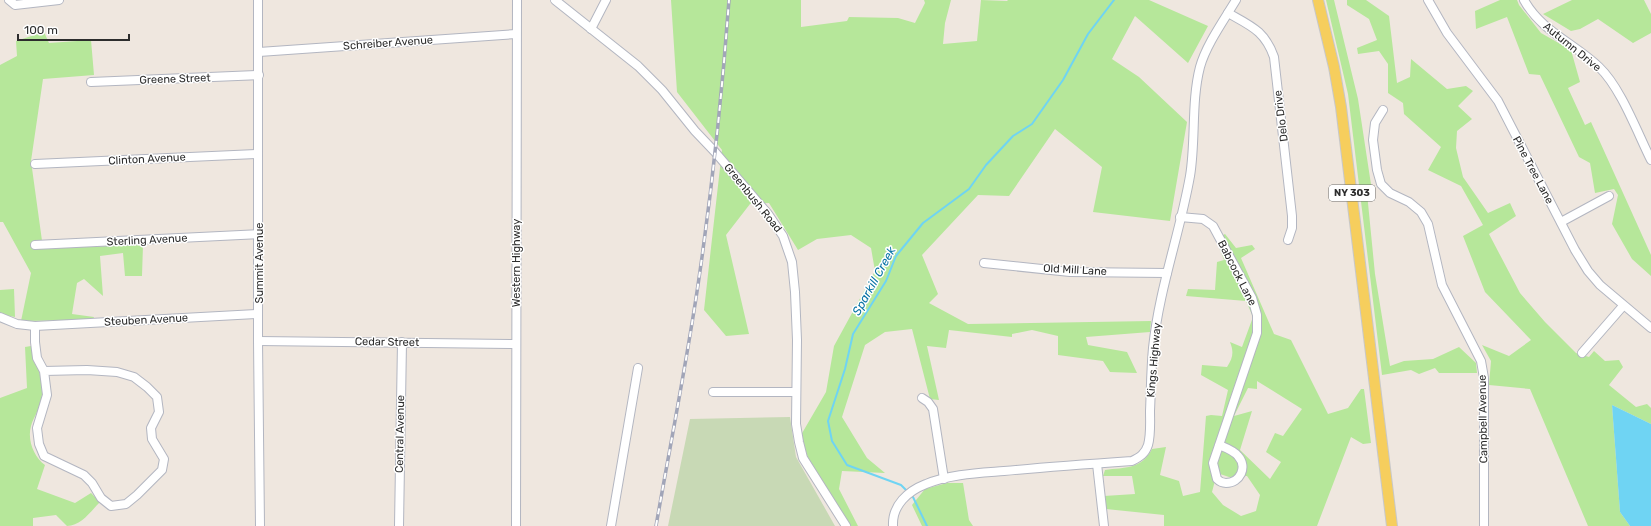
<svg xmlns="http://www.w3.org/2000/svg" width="1651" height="526" font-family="Rubik,sans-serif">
	<rect width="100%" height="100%" fill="#efe7df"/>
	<g fill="#b6e79a" fill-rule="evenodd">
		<polygon points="671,0 801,0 801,27 847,21 849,17 898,18 915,23 925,3 924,0 951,0 945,23 943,44 977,41 981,0 1007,1 1008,0 1149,0 1208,26 1188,63 1135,16 1112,59 1139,77 1187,122 1170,221 1093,212 1102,167 1055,129 1009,196 978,195 922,255 938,294 929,303 968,324 1151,321 1150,332 1086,337 1088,345 1127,352 1137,373 1110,372 1103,361 1058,355 1058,336 1032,330 1012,334 1012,337 949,330 946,348 927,346 939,400 930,399 912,329 885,332 865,345 842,417 867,458 885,473 842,471 839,489 858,526 849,526 808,458 801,435 826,392 834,346 875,271 871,248 851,235 817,239 798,250 769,203 750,204 726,235 749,334 726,336 704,310 722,150 677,92"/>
		<polygon points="1326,0 1334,0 1358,99 1372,191 1367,193 1375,274 1390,366 1404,361 1433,359 1459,347 1476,363 1477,373 1439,373 1435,368 1419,374 1411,370 1382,375 1348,94"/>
		<polygon points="1347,0 1366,0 1389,16 1397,83 1410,77 1411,59 1447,89 1466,86 1473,91 1458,106 1472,119 1457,131 1456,148 1463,177 1488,213 1510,203 1516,216 1489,234 1520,293 1545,322 1576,353 1589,357 1594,351 1605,361 1619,360 1623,367 1609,385 1636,407 1647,404 1651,408 1651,424 1612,405 1620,512 1630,526 1588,526 1530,389 1489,385 1491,361 1482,345 1509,356 1531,340 1485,292 1463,236 1483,225 1461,186 1428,170 1441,147 1404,114 1403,103 1388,93 1388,64 1379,51 1358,54 1357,48 1377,40 1369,19 1347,5"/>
		<polygon points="1500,0 1517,0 1519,5 1541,33 1571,50 1580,82 1568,88 1585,125 1591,122 1651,255 1651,276 1632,259 1612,224 1618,195 1614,189 1595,193 1590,163 1579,157 1540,75 1529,74 1507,17 1476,29 1475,11"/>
		<polygon points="1572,0 1644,0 1651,14 1651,33 1633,43 1598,19 1580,29 1571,31 1543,14"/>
		<polygon points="44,32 49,43 91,40 94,75 43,79 31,161 43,248 143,245 142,276 125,276 123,253 100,256 103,296 84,279 77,283 72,314 94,317 93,320 21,321 31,273 3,222 0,222 0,65 17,56 16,41"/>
		<path d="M1225 234 1236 248 1252 245 1255 249 1241 258 1274 334 1291 340 1328 414 1348 408 1361 389H1364L1371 443 1363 444 1351 437 1317 526H1164V515L1106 509 1104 496 1135 494 1132 476H1103L1105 470C1125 467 1141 470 1152 449L1166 447 1160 475 1179 481 1183 496 1200 492 1206 416 1211 415 1222 416 1228 390 1201 375 1202 365 1227 367C1233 358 1234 352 1230 342L1242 347 1253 317 1246 301 1186 296 1188 289 1215 290 1217 262 1224 260 1216 239ZM1257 381 1302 409 1283 436 1275 433 1266 452 1281 462 1270 479 1240 450 1252 411 1234 416 1248 388 1257 389ZM1217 473 1229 477 1247 476 1260 495 1256 511 1241 516 1223 505 1212 492Z"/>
		<polygon points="14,289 15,317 0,314 0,290"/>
		<path d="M31 346C37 362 42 377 42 394 42 407 34 415 31 426 27 440 34 457 45 465L37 489 75 503 91 493 100 502C91 511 81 526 67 526L56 515 33 518V526H0V398L27 388 25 347Z"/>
		<polygon points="947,483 963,483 969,520 973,526 922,526 912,505 925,489"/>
	</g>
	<polygon fill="#c8d9b5" points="790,417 796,457 835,526 668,526 690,419"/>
	<polygon fill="#6fd4f3" points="1612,405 1651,424 1651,526 1630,526 1620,512"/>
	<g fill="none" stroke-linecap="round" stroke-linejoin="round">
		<g stroke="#6fd4f3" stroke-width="2">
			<polyline points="907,491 901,485 847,465 832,441 828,421 845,369 853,334 886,281 896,256 923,223 969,189 986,165 1013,136 1032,124 1063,80 1088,34 1114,0"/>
			<polyline points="912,495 927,526"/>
		</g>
		<defs>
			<g id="minor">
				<polyline points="9,0 15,5 59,0"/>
				<polyline points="258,0 258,341 260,526"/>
				<polyline points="555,0 638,66 662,90 695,131 715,152 768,214 783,236 792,262 795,292 797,340 796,424 799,442 803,458 846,526"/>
				<polyline points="1428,0 1447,33 1498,101 1575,250 1588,271 1600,285 1651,328"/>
				<path d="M1524 0C1541 31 1574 43 1599 67 1621 88 1637 132 1651 160"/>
				<path d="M1228 13C1251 26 1265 31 1274 57L1292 216V228L1288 240"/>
				<polyline points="591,29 606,0"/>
				<polyline points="259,52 516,34"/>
				<polyline points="91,82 259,75"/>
				<polyline points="1383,110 1375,123 1373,140 1377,170 1381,184 1390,193 1409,202 1421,212 1428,224 1442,285 1481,361 1484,378 1484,526"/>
				<polyline points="35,164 258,154"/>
				<path d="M1180 217 1203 219 1213 226 1252 298 1257 315V333L1213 463 1217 479C1219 481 1223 483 1226 483 1240 483 1248 467 1238 456 1233 450 1226 448 1219 445"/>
				<polyline points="1561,222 1609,196"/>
				<polyline points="35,245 259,234"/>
				<polyline points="984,263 1070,272 1167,273"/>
				<polyline points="0,317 17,324 35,326 258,314"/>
				<polyline points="35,326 35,342 37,358 44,371 47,395 37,428 39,444 44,456 84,475 92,483 101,498 111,506 126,504 137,495 162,470 164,459 152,439 151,428 159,412 157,397 147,387 134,377 117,372 87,370 44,371"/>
				<polyline points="258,341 516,344"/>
				<polyline points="1582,353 1623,306"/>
				<polyline points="713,392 796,392"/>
				<polyline points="922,398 928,402 933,409 944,479"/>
				<polyline points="1097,464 1104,526"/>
				<polyline points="399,526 402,342"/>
				<polyline points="516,526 517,0"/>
				<polyline points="611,526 638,368"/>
				<path d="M893 526C892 505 908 491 926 484 950 474 979 473 1004 471 1047 467 1089 464 1132 461 1140 457 1145 454 1148 445 1151 434 1150 422 1150 411 1151 390 1151 369 1153 348 1159 289 1180 233 1190 176 1196 140 1191 102 1200 67 1206 45 1224 20 1236 0"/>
			</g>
			<polyline id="major" points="1318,0 1334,67 1341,107 1392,526"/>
		</defs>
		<use href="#minor" stroke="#b3b6c1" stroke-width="10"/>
		<use href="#major" stroke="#c8c8c8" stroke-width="12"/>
		<use href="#minor" stroke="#fff" stroke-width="8"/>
		<use href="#major" stroke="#f6ce5d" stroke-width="10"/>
		<defs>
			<path id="rail" d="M656 526C670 446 686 366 698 285 712 190 722 95 729 0"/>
		</defs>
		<use href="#rail" stroke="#a1a5b8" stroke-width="3.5"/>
		<use href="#rail" stroke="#fff" stroke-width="2" stroke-dasharray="6" stroke-linecap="butt"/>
	</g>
	<g text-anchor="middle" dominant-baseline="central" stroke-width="3" stroke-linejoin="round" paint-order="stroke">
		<rect fill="#fff" stroke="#6c6c6c" stroke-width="1" x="1329" y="185" width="46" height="16" rx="3"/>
		<g font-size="10" font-weight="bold" fill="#2d2d2d">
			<text x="1352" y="193">NY 303</text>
		</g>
		<g font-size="11" fill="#2d2d2d" stroke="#fff">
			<text transform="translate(388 43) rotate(-4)">Schreiber Avenue</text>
			<text transform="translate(1572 47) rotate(39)">Autumn Drive</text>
			<text transform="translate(175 79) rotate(-2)">Greene Street</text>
			<text transform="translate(1281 116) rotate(-97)">Delo Drive</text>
			<text transform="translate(147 159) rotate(-3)">Clinton Avenue</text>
			<text transform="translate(1533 170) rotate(62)">Pine Tree Lane</text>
			<text transform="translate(753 198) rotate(51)">Greenbush Road</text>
			<text transform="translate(147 240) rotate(-3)">Sterling Avenue</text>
			<text transform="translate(259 263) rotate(-90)">Summit Avenue</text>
			<text transform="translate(516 263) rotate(-90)">Western Highway</text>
			<text transform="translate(1075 270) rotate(3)">Old Mill Lane</text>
			<text transform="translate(1237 273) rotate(63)">Babcock Lane</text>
			<text transform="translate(146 320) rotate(-3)">Steuben Avenue</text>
			<text transform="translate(387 342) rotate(1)">Cedar Street</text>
			<text transform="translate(1154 360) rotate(-85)">Kings Highway</text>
			<text transform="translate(1483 419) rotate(-91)">Campbell Avenue</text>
			<text transform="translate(400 434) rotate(-89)">Central Avenue</text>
		</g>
		<g font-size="12" font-style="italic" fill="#0874a5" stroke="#fff">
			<text transform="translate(874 281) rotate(-61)">Sparkill Creek</text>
		</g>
	</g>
	<path d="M18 34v6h111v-6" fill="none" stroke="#2d2d2d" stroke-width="2"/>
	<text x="24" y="34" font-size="12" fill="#2d2d2d" stroke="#ffffff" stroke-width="3" paint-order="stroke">100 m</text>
</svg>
